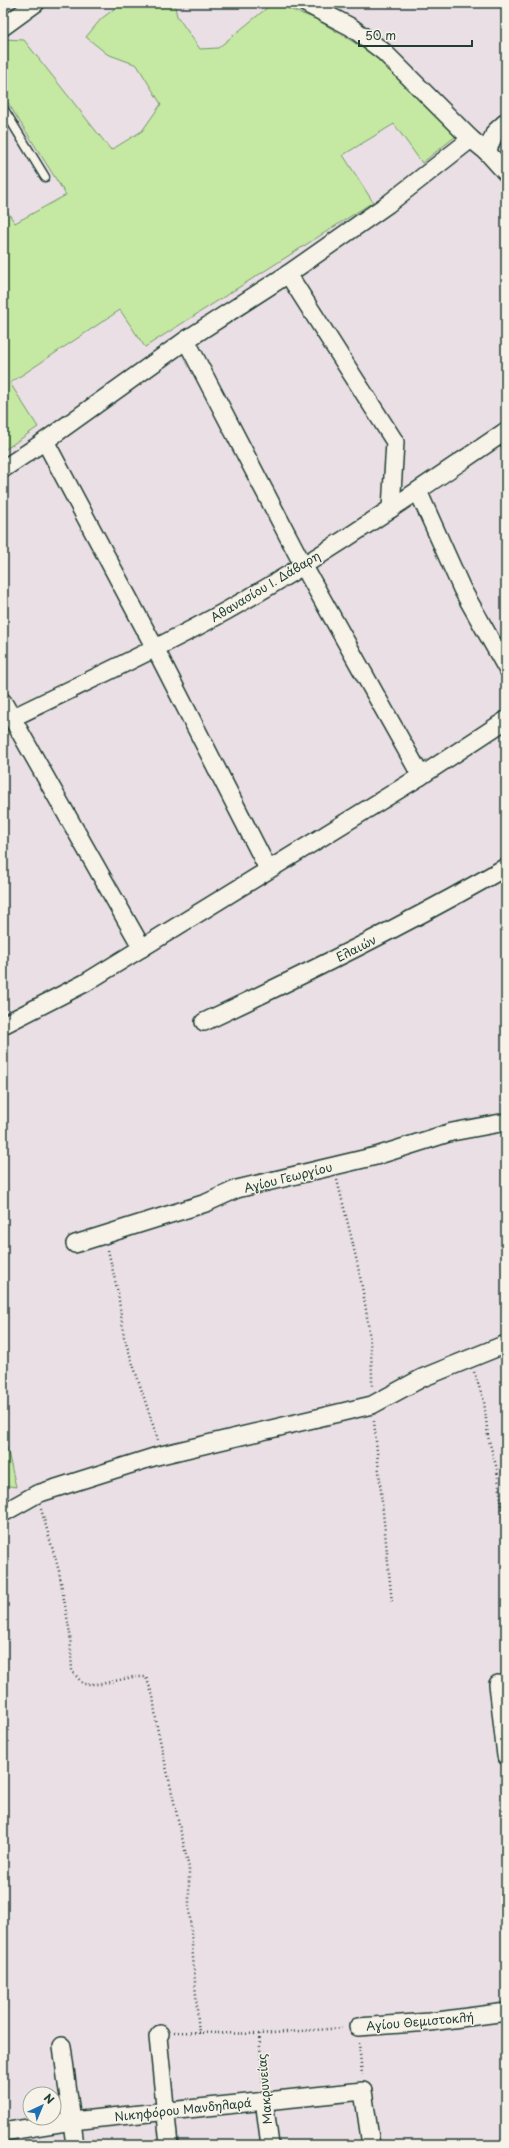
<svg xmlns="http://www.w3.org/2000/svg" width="509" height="2148" font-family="'Playpen Sans',sans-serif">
	<rect width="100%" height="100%" fill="#eadfe5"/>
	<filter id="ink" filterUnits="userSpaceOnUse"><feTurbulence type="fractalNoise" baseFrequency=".025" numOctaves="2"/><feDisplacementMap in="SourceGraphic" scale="8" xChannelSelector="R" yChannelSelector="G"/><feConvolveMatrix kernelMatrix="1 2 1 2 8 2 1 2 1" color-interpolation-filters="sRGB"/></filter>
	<g filter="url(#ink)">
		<g fill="#c5e9a2" stroke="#72936b">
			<polygon points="122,3 174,3 177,16 200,49 218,48 273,3 316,19 381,59 456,136 422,163 394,124 343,155 373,202 145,347 120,310 10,383 38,427 3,451 3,205 15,223 66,195 3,95 3,39 24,40 111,150 142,131 161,104 137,65 107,54 86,37 101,19"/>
			<polygon points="3,1430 16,1487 3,1485"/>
		</g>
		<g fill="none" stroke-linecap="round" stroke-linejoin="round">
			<defs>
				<polyline id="service" points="3,108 45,177"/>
				<g id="minor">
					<polyline points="305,3 351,27 384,52 471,139 487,152 506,173"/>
					<polyline points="3,27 36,3"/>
					<polyline points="487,152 495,132 506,122"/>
					<polyline points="288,274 395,442 391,509"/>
					<polyline points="186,340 303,565 421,776"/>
					<polyline points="45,441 155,648 268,869"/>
					<polyline points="3,469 45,441 186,340 288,274 388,204 471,139"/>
					<polyline points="418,491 462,589 506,667"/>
					<polyline points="3,702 142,948"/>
					<path d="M12 718C83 683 156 650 226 611 323 557 414 493 506 431"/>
					<path d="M204 1022C306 974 408 924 506 867"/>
					<polyline points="3,1025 85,983 421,776 506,720"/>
					<polyline points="75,1244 206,1203 237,1189 376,1156 452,1132 506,1122"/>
					<polyline points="3,1513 37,1494 157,1456 372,1405 422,1378 506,1344"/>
					<polyline points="498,1684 506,1756"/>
					<polyline points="358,2027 430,2022 506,2012"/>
					<polyline points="160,2034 158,2037 169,2145"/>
					<polyline points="62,2046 75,2145"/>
					<polyline points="264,2100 270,2145"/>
					<polyline points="3,2132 72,2121 363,2091 371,2145"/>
				</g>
			</defs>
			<use href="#service" stroke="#1f3d34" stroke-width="11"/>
			<use href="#minor" stroke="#1f3d34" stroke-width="20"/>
			<g stroke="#1f3d34" stroke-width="2.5" stroke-dasharray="1 3" stroke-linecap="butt">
				<path d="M337 1180C354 1248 373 1317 372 1388"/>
				<polyline points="108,1250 118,1293 124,1337 158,1440"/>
				<polyline points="474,1372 484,1401 488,1437 497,1469 506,1540"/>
				<polyline points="374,1421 392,1603"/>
				<polyline points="41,1509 59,1571 70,1634 72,1671 83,1684 101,1684 133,1677 146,1677 153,1696 157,1727 189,1868 189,1906 199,2034"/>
				<polyline points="174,2032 259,2034 342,2028"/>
				<polyline points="259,2034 263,2085"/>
				<polyline points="359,2043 362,2075"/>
			</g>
			<use href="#service" stroke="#f7f3e8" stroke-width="8"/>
			<use href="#minor" stroke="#f7f3e8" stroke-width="17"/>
		</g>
	</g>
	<g text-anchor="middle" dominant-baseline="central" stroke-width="3" stroke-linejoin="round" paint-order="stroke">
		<g font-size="12" fill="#1f3d34" stroke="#f7f3e8">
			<text transform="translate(265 586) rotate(-31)">Αθανασίου Ι. Δάβαρη</text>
			<text transform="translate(356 948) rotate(-27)">Ελαιών</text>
			<text transform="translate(288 1177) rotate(-14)">Αγίου Γεωργίου</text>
			<text transform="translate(420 2021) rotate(-5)">Αγίου Θεμιστοκλή</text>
			<text transform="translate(264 2089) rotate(-95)">Μακρυνείας</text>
			<text transform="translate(183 2109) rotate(-6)">Νικηφόρου Μανδηλαρά</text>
		</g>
	</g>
	<rect width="509" height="2148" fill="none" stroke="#f7f3e8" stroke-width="16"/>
	<rect x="8" y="8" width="493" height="2132" fill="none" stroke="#1f3d34" stroke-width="1.5" filter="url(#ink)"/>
	<g transform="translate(42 2106) rotate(44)"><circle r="19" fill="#f7f3e8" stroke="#a1aaa0"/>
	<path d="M0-3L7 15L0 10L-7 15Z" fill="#1f6fb2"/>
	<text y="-6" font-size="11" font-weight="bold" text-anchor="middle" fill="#1f3d34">N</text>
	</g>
	<path d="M359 40v6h113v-6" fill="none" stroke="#1f3d34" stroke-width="2"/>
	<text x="365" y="40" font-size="12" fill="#1f3d34" stroke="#f7f3e8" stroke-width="3" paint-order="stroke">50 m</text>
</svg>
